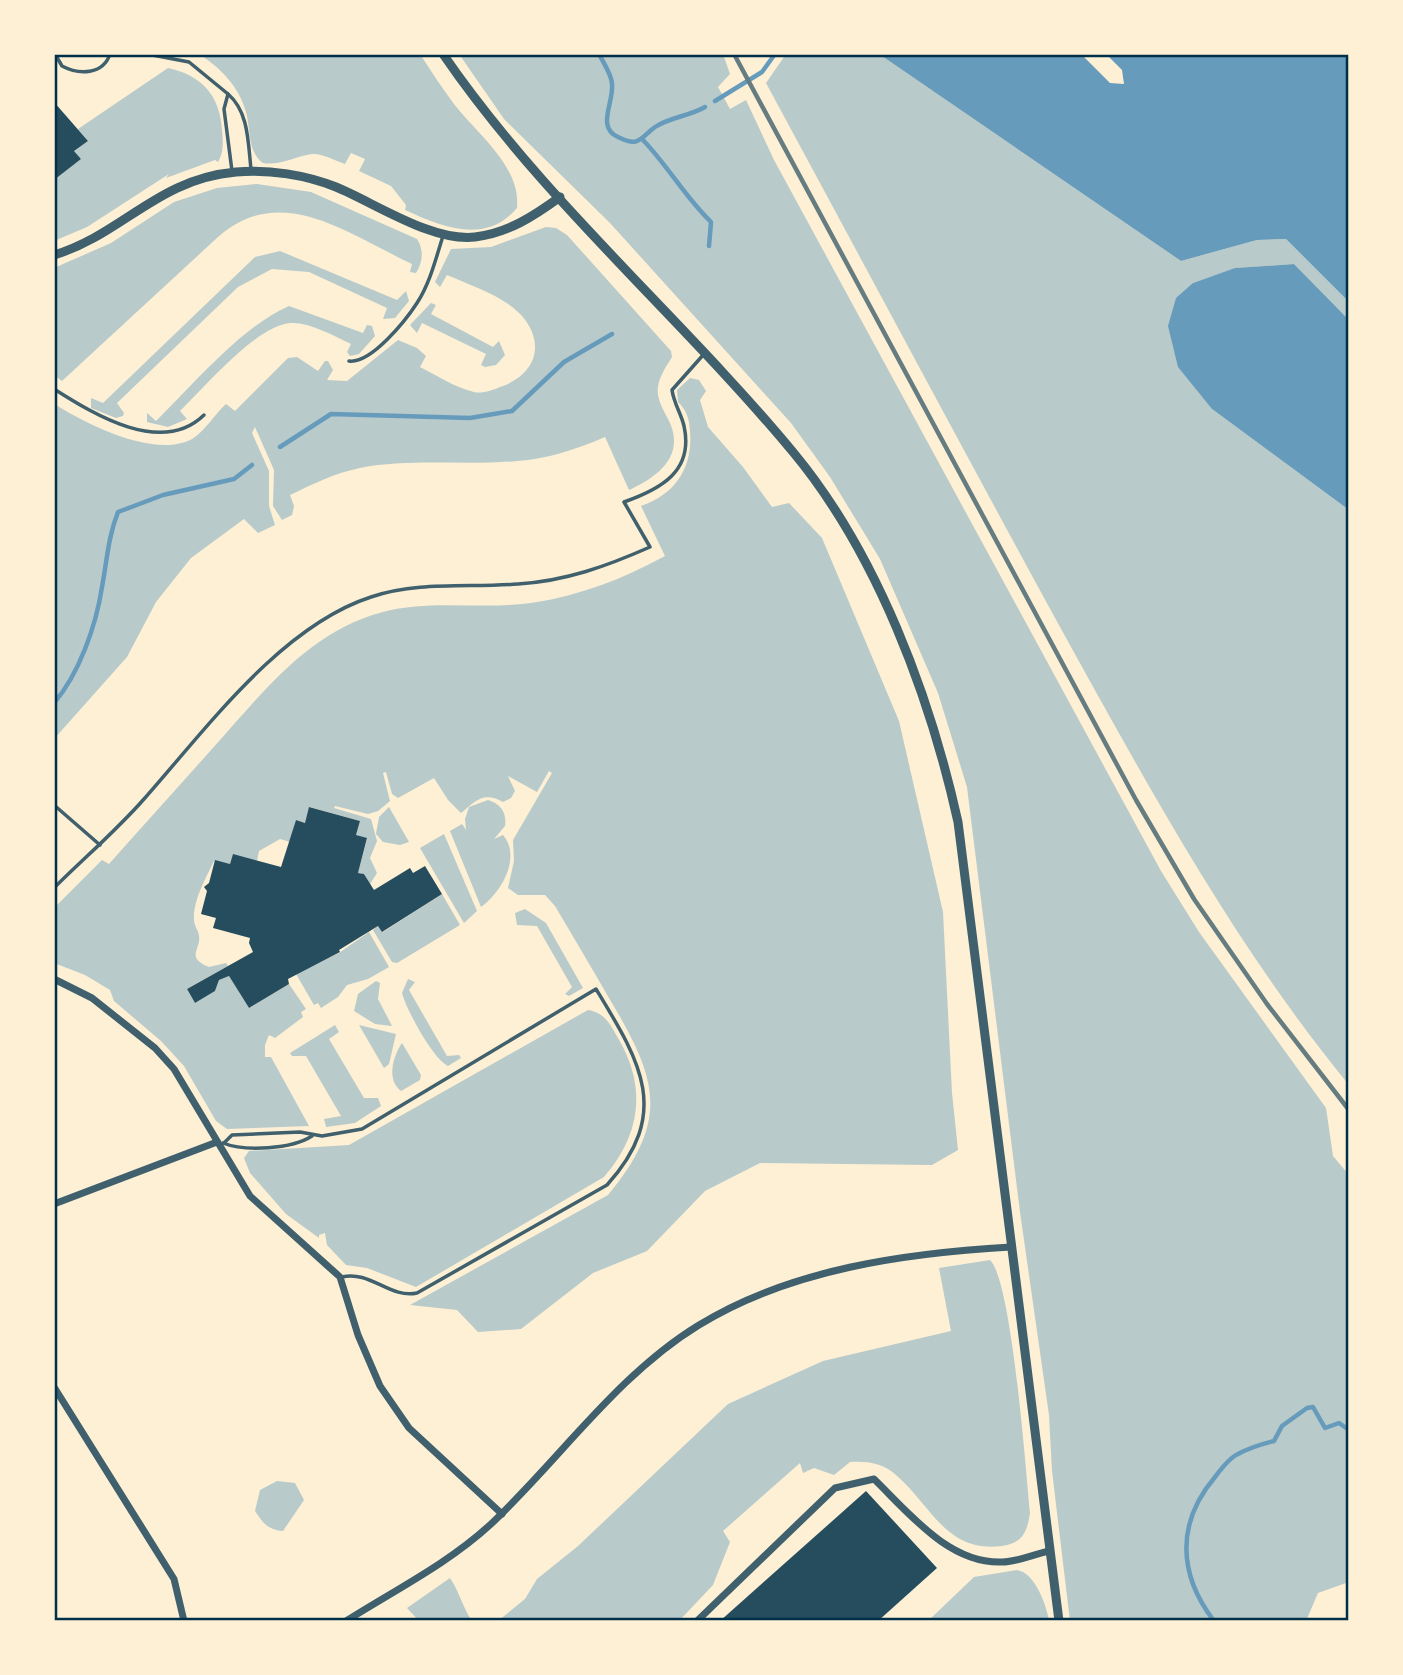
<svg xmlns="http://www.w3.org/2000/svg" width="1403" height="1675" font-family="'Noto Sans',sans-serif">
	<rect width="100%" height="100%" fill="#fdf0d5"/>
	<g fill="#b9caca">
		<path d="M199 54H420C431 71 442 88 454 104 477 134 521 166 517 208 486 245 442 227 405 210L406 205 391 186 359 171 365 159 351 153 345 164C336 161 322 153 312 154 296 156 280 166 263 163 247 151 251 130 246 112 239 87 221 68 199 54Z"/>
		<polygon points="459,54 723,54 730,74 718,87 730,109 746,100 774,160 1161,871 1199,932 1326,1108 1333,1156 1349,1175 1349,1582 1318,1593 1306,1621 1070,1621 1052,1471 1049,1415 1020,1212 967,787 938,693 880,559 830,477 791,423 610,223 504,119"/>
		<path d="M786 54H879L1181 261 1257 240 1286 239 1349 302V320L1294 264 1236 268 1193 283 1212 409 1349 510V1085C1234 945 1147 784 1060 627 961 446 864 264 766 83Z"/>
		<path d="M168 68C201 75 220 95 222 130 223 142 224 152 218 162L215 160 166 178 169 174 87 227 54 241V180L81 159 74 151 88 141 78 129Z"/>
		<path d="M257 184 311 192 417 239C424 250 423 262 416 273L410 272 412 264C348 234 281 181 218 237L62 381 54 375V268L111 243 174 202 217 188Z"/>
		<path d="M546 227 556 228 567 235 671 351 672 357C667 365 659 377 658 387 656 400 665 412 670 423 685 458 655 478 629 490L605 437C577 449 548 459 517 461 465 466 412 458 360 468 335 473 313 484 290 495L294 506 292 515 282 520 273 506 274 470 255 427 252 433 269 471V506L275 525 258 533 244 519 191 558 156 602 127 657 54 739V404C87 424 154 459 192 439 205 431 214 415 226 404L235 411 288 358 297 357 318 371 325 361H328L333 370 327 380 347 381 398 340 417 348 426 356 420 367C436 375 456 388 474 392 482 394 493 390 500 387 531 377 546 350 526 321 510 298 472 286 447 275L440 287 435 282 451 249 491 247Z"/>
		<polygon points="280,251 397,300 406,291 409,301 395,318 383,319 387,308 309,272 272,269 238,287 117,403 124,413 123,416 116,418 91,408 91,398 103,403 255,257"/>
		<polygon points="431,303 436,305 431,314 493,347 499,341 505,355 496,365 485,367 481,365 486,354 422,323 417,333 410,325"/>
		<path d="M289 306 363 333 367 325 372 326 375 336 359 354 350 356 347 352 351 344C334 336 313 324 294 323 260 321 205 387 180 411L187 419 168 427 147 422V413L156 421C194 384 241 327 289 306Z"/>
		<path d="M690 378 699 380 706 391 700 400 708 427 743 467 772 507 789 503 822 538 899 721 943 912 952 1093 958 1150 932 1165 760 1163 705 1191 647 1251 593 1273 521 1329 478 1332 457 1310 410 1305 608 1195C672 1118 656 1077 609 998 591 967 573 936 555 906L545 895H518L508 888 514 861 513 840 552 773 549 771 537 792 508 776 515 791 511 798 503 802C483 791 476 801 461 813L448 800 434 778 398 798 392 794 386 772 383 773 390 801 378 811 368 814 335 806 334 808 371 819 377 841 370 858 377 873 370 884 364 874 358 873 367 839 356 835 360 821 310 807 305 823 296 820 290 842 280 839 259 851 257 861 233 855 230 864 214 861C206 878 193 900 194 920 194 926 199 931 199 936 201 950 185 957 209 967L226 963 228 966 187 989 195 1003 215 991 219 980 229 976 249 1008 289 984 306 1009 301 1012 303 1017 275 1038 269 1035 265 1045V1057H271L309 1126 227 1129 216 1121 184 1066 161 1041 114 1001 110 990 85 975 54 963 57 905 102 860 109 864C143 826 178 787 212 749 261 695 308 631 383 612 431 599 481 610 531 603 579 596 623 579 665 556L641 506C676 494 693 467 690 431 689 418 687 411 678 402L677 390Z"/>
		<path d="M488 800C501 804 507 813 505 826L494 839 503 835C522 857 501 893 481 907L450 831 462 824 466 830 465 819 469 807Z"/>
		<polygon points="389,807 409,842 400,845 383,842 376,834 379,817"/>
		<polygon points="444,834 477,911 464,923 420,848"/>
		<polygon points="442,894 460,925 397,963 392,962 373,930 378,926 383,932"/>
		<polygon points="525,909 546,923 583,988 569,996 565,994 572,987 537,926 517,925 515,913"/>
		<polygon points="369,932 389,967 368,979 347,985 338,997 321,1008 318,1003 314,1005 296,974 339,953"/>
		<path d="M408 979 415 982 409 990 447 1056 459 1055 461 1058 448 1066C433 1059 406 1009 402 993Z"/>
		<polygon points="376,981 380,983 378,999 392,1026 375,1024 354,1011 358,994"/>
		<path d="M588 1010C605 1013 610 1024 618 1038 647 1087 641 1134 604 1177L416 1287 367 1268 346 1265 327 1245 325 1233 319 1235V1238L286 1214 250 1173 244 1158 249 1151 349 1145Z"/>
		<polygon points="335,1025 339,1032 329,1039 364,1098 378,1098 381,1106 355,1123 326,1127 324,1119 341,1116 306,1056 292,1056 290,1053"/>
		<polygon points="359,1025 396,1034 389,1064 384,1068"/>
		<path d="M402 1043 421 1075 420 1080 401 1091C386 1080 393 1056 402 1043Z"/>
		<path d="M990 1260C1012 1281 1026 1473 1030 1513 1027 1532 1023 1543 1002 1546 946 1553 932 1506 896 1475 883 1463 867 1461 850 1462L834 1475 814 1468 803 1473 800 1463 723 1531 730 1542 713 1585 679 1621H498L525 1599 537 1579 578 1546 728 1404 823 1361 951 1331 939 1268Z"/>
		<path d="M277 1481 295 1483 304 1500 283 1531C268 1530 263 1523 255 1511L260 1490Z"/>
		<path d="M1017 1570C1035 1573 1046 1604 1049 1621H928L974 1577Z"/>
		<path d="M450 1578C459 1591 462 1606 472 1621H419L407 1608Z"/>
	</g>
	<g fill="#669bbc">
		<polygon points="879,54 1081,54 1110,83 1124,84 1122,70 1106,54 1349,54 1349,302 1286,239 1257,240 1181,261"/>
		<polygon points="1294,264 1349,320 1349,510 1212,409 1178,367 1168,326 1176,298 1193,283 1235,268"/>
	</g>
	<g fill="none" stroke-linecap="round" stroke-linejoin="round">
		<g stroke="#669bbc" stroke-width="4.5">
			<path d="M599 54C603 62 612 75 612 84 614 103 596 127 618 137 640 148 640 138 655 127 670 117 690 116 705 107"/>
			<polyline points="715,101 762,72 775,54"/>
			<path d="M643 140C668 166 685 197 711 222L709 246"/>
			<polyline points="280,447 331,414 470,418 512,411 564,362 612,334"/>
			<path d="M54 703C79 674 96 626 102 587 107 561 108 537 118 512L163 495 234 479 252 465"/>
			<path d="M1214 1621C1178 1574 1176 1523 1215 1477 1221 1469 1229 1458 1238 1454 1249 1448 1262 1444 1274 1441L1282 1426 1307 1408 1313 1407 1325 1428 1339 1423 1349 1430"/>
		</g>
	</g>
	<g fill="#264d5e">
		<polygon points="54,102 88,141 74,151 81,159 54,180"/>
		<polygon points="309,807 360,821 356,835 367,838 358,873 364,874 374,890 410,868 413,873 425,866 442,894 382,932 378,926 339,950 340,952 288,979 289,984 249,1008 229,976 219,980 215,991 195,1003 187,989 253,952 249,943 250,938 213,928 216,918 201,914 207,891 204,887 209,883 215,860 230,864 233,854 281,867 296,820 305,823"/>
		<polygon points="866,1491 937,1568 878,1621 720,1621"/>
	</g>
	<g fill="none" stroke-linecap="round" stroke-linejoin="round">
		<g stroke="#3f606c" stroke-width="3.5">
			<path d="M55 54 62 66C79 75 103 75 110 54"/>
			<polyline points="147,54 189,62 228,94"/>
			<path d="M232 171 224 109 228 94C249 112 248 143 251 169"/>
			<path d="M349 361C371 364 406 320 417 303 430 283 436 258 443 236"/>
			<path d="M54 389C95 415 162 456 204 415"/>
			<polyline points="54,805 100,845"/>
			<path d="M54 888C84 858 116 831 144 799 206 729 281 626 371 597 419 581 469 588 518 584 566 581 607 566 650 547L624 502C661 489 694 471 684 426 681 413 674 404 672 390L704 354"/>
			<path d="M223 1143C245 1152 292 1149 312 1136"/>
			<path d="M224 1143 232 1135 300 1132 322 1136 362 1129 596 989C639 1060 673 1112 607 1185L417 1293C390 1299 370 1270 342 1277"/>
		</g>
		<g stroke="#3f606c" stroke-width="7">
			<polyline points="54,979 92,998 155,1048 174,1069 250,1196 340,1277 358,1335 380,1386 409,1428 502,1514"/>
			<polyline points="54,1204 217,1142"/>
			<polyline points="54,1387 174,1579 184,1621"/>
			<path d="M346 1621C395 1590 449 1563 491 1524 560 1459 617 1375 699 1325 790 1269 906 1253 1011 1247"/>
			<path d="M697 1621 835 1488 874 1479C909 1513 949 1564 1002 1562 1017 1562 1035 1554 1049 1551"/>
		</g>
		<g stroke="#3f606c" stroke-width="9">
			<path d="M443 54C543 200 681 317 793 452 877 553 930 696 958 822L1059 1621"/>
			<path d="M54 255C123 234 157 179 236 172 269 169 306 175 336 187 375 203 432 242 475 237 508 233 534 216 560 197"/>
		</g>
		<polyline stroke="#657d81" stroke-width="4.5" points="734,54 1136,800 1194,899 1267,1004 1349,1110"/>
	</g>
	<rect width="1403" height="1675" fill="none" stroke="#fdf0d5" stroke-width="112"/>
	<rect x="56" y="56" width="1291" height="1563" fill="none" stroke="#003049" stroke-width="2.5"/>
</svg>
